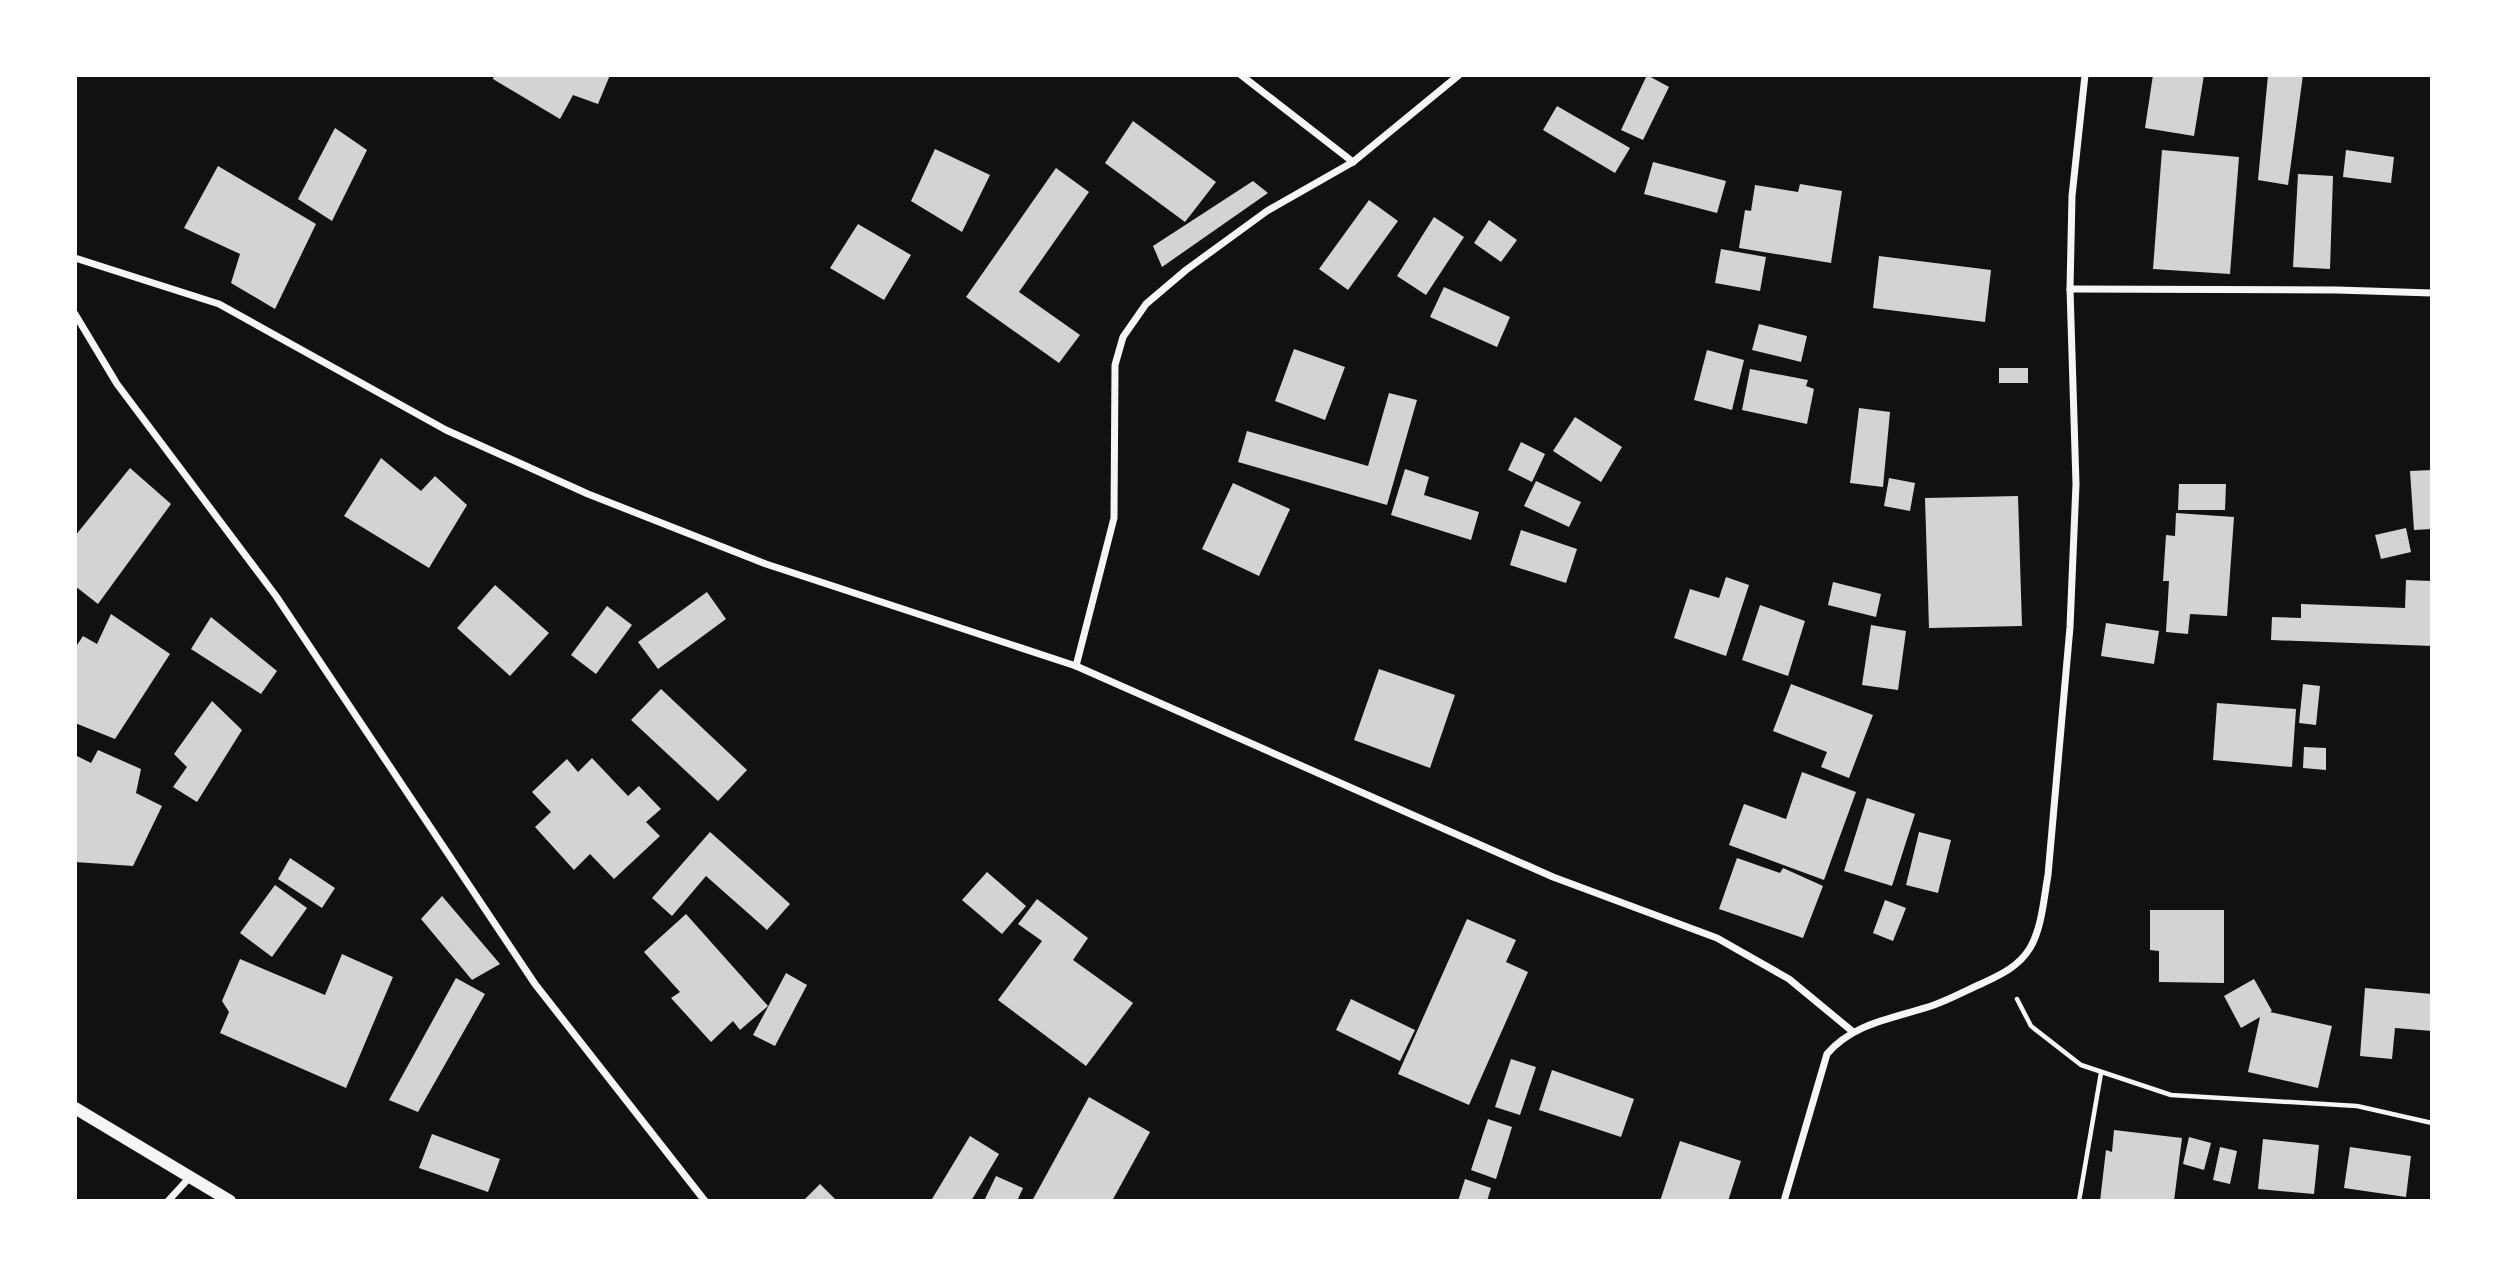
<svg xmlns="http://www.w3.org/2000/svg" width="2507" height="1276" font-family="Ubuntu,sans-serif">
	<rect width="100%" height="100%" fill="#111"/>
	<g fill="#d3d3d3">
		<polygon points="494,75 610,75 598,104 573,95 560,119 493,79"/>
		<polygon points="1647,75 1669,87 1643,140 1621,130"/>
		<polygon points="2153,75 2204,75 2194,136 2145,128"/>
		<polygon points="2268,75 2303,75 2288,185 2258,180"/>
		<polygon points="1557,106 1630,148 1615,173 1543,130"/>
		<polygon points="1133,121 1216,182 1185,222 1105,163"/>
		<polygon points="335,128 367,150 332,221 298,199"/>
		<polygon points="935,149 990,175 962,232 911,201"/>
		<polygon points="2162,150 2239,157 2230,274 2153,269"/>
		<polygon points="2346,150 2394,157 2391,183 2343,177"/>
		<polygon points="1653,162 1726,181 1717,213 1644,194"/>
		<polygon points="218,166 316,224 275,309 231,283 240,254 184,228"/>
		<polygon points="1056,168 1089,192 1019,292 1080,335 1059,363 966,297"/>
		<polygon points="2298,174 2333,176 2330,269 2293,267"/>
		<polygon points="1253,181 1268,193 1162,267 1153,246"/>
		<polygon points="1800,184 1842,191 1831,263 1739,248 1745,210 1751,211 1755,185 1798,192"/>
		<polygon points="1369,200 1398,221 1348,290 1319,269"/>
		<polygon points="1434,217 1464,237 1426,295 1397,276"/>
		<polygon points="1489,220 1517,240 1501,262 1474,243"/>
		<polygon points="858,224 911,255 884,300 830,268"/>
		<polygon points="1721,249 1766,257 1760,291 1715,283"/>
		<polygon points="1879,256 1991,270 1985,322 1873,308"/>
		<polygon points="1444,287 1510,317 1497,347 1430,317"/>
		<polygon points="1759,324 1807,336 1801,362 1752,350"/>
		<polygon points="1294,349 1345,367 1325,420 1275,401"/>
		<polygon points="1707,350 1744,360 1732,410 1694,400"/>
		<rect x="1999" y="368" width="29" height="15"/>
		<polygon points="1750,369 1808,380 1806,386 1814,389 1807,424 1742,410"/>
		<polygon points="1389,393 1417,400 1387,505 1238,462 1247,431 1368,466"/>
		<polygon points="1859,408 1890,412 1883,487 1850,483"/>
		<polygon points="1575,417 1622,447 1601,482 1553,451"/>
		<polygon points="1521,442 1545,454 1532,482 1508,470"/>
		<polygon points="381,458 421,491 435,476 467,505 429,568 344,516"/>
		<polygon points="130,468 171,504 98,604 75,586 75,536"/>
		<polygon points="1405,469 1429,477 1424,495 1479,512 1471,540 1391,515"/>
		<polygon points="2432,470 2432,529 2414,530 2410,471"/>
		<polygon points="1889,478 1915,483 1910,511 1884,506"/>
		<polygon points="1536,481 1581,502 1569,527 1524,506"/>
		<polygon points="1233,483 1290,509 1259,576 1202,549"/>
		<polygon points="2179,484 2226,484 2225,510 2178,510"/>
		<polygon points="2018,496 2022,626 1929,628 1925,498"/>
		<polygon points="2176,513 2234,517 2227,616 2190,614 2188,634 2166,632 2169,581 2163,581 2166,535 2175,536"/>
		<polygon points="2406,528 2411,552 2381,559 2375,535"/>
		<polygon points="1521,530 1577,549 1566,583 1510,565"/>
		<polygon points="1726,577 1749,585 1726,656 1674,638 1690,589 1719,598"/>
		<polygon points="2406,580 2432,581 2432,646 2271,640 2272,617 2301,618 2301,604 2405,608"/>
		<polygon points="1833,582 1881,594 1876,617 1828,605"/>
		<polygon points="495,585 549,633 510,676 457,628"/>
		<polygon points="707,592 726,619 658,669 638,642"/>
		<polygon points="1760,605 1805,621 1788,676 1742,660"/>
		<polygon points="607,606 632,625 596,674 571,655"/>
		<polygon points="111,614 170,654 115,739 75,723 75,648 83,636 97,644"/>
		<polygon points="211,617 277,671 261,694 191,649"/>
		<polygon points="2106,623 2159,631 2154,664 2101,656"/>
		<polygon points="1871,625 1906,631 1898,690 1862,685"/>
		<polygon points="1379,669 1455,695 1430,768 1354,740"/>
		<polygon points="1791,684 1873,715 1849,778 1821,767 1827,752 1773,731"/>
		<polygon points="2303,684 2320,686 2316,725 2299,723"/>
		<polygon points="661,689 747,770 718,801 631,720"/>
		<polygon points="212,701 242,730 197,802 173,787 187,767 174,754"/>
		<polygon points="2217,703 2296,709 2292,767 2213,760"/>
		<polygon points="2304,747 2326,748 2326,770 2303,768"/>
		<polygon points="98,750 141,769 136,793 162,806 133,866 75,862 75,755 91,763"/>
		<polygon points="592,758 628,796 639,786 661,809 646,822 660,836 614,879 590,854 574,870 535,827 551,812 532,792 567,759 578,772"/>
		<polygon points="1802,772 1856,792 1824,880 1729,845 1744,804 1786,819"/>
		<polygon points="1867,798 1915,814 1892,886 1844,871"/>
		<polygon points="710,832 790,904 767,930 706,876 672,916 652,898"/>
		<polygon points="1919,832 1951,840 1938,893 1906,885"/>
		<polygon points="290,858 335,888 322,908 278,879"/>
		<polygon points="1737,858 1780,873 1783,868 1823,886 1803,938 1719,909"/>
		<polygon points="987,872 1026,906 1002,934 962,900"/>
		<polygon points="275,885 307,908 272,957 240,933"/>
		<polygon points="442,896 500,964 472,980 421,919"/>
		<polygon points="1037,899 1088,938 1073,960 1133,1003 1086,1066 998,1000 1042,941 1018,924"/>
		<polygon points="1885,900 1906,908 1893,941 1873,933"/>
		<polygon points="2150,910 2224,910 2224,983 2159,982 2159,951 2150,950"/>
		<polygon points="686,914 768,1006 740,1030 733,1021 711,1042 671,998 680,992 644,952"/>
		<polygon points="1467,919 1516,940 1506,962 1528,972 1469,1105 1398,1074"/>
		<polygon points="342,954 393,977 346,1088 220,1033 229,1012 222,1001 240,959 325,995"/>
		<polygon points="786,973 807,985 775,1046 753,1035"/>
		<polygon points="456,978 485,994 418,1112 389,1100"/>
		<polygon points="2254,979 2272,1011 2270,1012 2332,1026 2318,1088 2248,1072 2260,1017 2241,1028 2224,996"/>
		<polygon points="2365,988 2432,994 2432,1031 2395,1028 2392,1059 2360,1056"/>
		<polygon points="1351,999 1415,1030 1400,1061 1336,1030"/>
		<polygon points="1511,1059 1536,1067 1520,1115 1495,1107"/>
		<polygon points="1552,1070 1634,1099 1621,1137 1539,1110"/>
		<polygon points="1089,1097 1150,1132 1112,1201 1032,1201"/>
		<polygon points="1488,1119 1512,1127 1496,1179 1471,1170"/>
		<polygon points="2114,1130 2182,1138 2174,1201 2100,1201 2106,1150 2112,1152"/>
		<polygon points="432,1134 500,1159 488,1192 419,1168"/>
		<polygon points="970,1136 999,1154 971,1201 936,1201 932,1199"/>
		<polygon points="2189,1137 2211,1143 2204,1170 2183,1164"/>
		<polygon points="2263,1139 2319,1145 2314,1194 2258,1189"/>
		<polygon points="1680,1141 1741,1161 1728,1201 1660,1201"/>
		<polygon points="2220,1147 2237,1151 2230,1184 2213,1180"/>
		<polygon points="2350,1147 2411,1156 2406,1197 2344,1188"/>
		<polygon points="996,1176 1023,1188 1017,1201 984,1201"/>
		<polygon points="1465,1179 1491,1188 1487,1201 1458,1201"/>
		<polygon points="820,1184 837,1201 803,1201"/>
	</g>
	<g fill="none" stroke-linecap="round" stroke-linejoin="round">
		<g stroke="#f5f5f5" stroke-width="4.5">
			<polyline points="2017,999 2031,1026 2081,1065 2171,1095 2357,1106 2432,1123"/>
			<polyline points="2079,1201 2101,1073"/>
		</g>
		<g stroke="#f5f5f5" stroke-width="7">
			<polyline points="1241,75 1353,162"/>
			<polyline points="75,258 219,304 446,430 588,494 766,564 1076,666 1553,877 1717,938 1789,979 1852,1031"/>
			<polyline points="2070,289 2337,290 2432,293"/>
			<polyline points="75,314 117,384 276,596 535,984 705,1201"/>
			<polyline points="1076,666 1114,518 1115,365 1123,337 1146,304 1186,270 1267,211 1353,162 1459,75"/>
			<polyline points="168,1201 190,1177"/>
			<path d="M1784 1201 1827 1054C1854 1022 1896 1018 1934 1005 1951 999 1967 990 1983 983 2002 974 2019 966 2030 948 2042 928 2044 897 2048 875L2070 627 2076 484 2070 289 2072 196 2085 75"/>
		</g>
		<polyline stroke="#f5f5f5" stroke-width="12" points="75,1108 230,1201"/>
	</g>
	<rect width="2507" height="1276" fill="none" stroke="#ffffff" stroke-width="154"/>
</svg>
